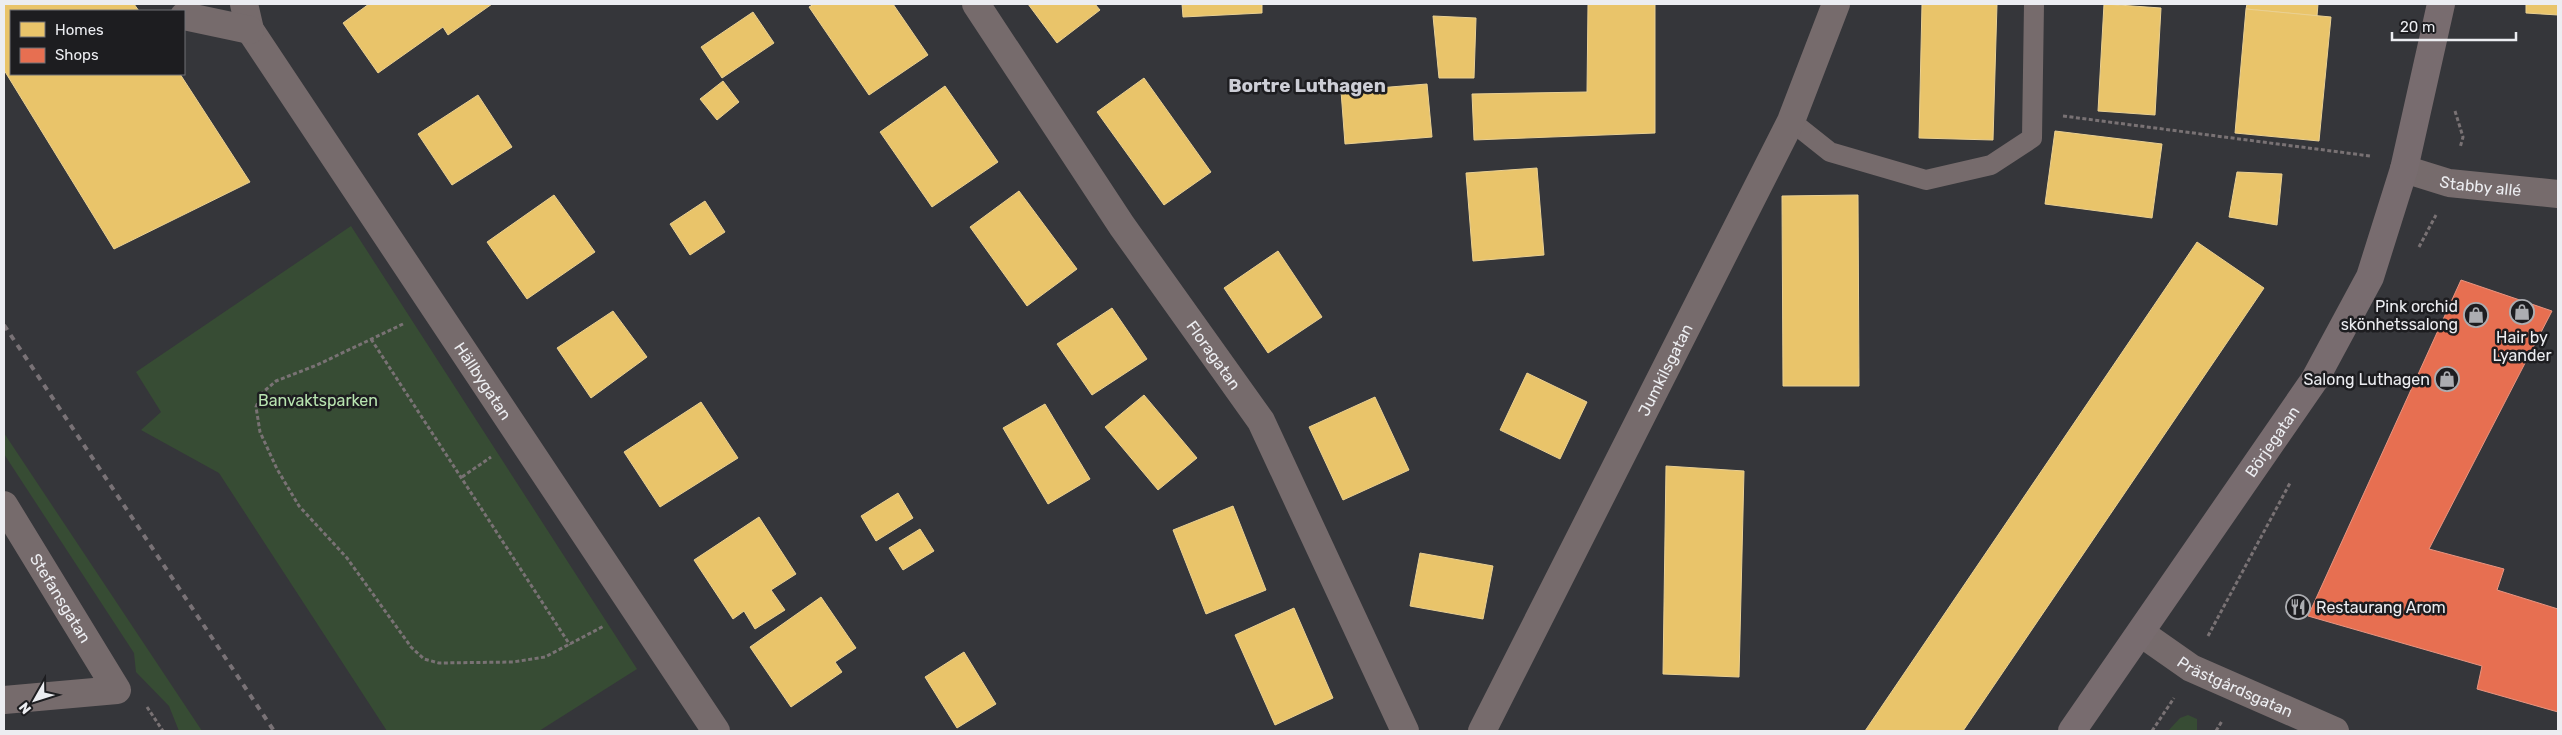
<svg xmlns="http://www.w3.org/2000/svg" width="2562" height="735" font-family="Rubik,sans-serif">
	<rect width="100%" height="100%" fill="#35363a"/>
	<g fill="#374c34">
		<polygon points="351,226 637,669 539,731 387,731 219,473 141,430 161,412 136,372"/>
		<polygon points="4,433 202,731 179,731 169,706 136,672 134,653 4,454"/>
		<polygon points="2188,715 2197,719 2197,731 2168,731 2180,718"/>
	</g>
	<g fill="#e9c46a" stroke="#ead092">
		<polygon points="4,4 134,4 139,11 11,11 11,74 180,74 250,182 114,249 4,70"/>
		<polygon points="369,4 492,4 448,35 443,27 378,73 343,23"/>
		<polygon points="814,4 893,4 928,55 869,95 809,7"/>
		<polygon points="1028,4 1095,4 1100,10 1057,43"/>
		<polygon points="1182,4 1262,4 1262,13 1183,17"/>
		<polygon points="1588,4 1655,4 1655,133 1474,140 1472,94 1587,92"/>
		<polygon points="1922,4 1997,4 1993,140 1919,138"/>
		<polygon points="2104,4 2161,8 2155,115 2098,111"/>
		<polygon points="2247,4 2318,4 2317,16 2246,9"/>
		<polygon points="2526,4 2558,4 2558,15 2526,13"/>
		<polygon points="2246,9 2331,17 2319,141 2235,133"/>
		<polygon points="753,12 774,43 722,78 701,47"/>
		<polygon points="1433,16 1476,18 1474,78 1439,78"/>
		<polygon points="1144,78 1211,172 1164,205 1097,112"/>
		<polygon points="723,81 739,102 717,120 700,99"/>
		<polygon points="1427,84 1432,137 1345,144 1341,91"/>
		<polygon points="945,86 998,162 932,207 880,132"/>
		<polygon points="478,95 512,147 452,185 418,134"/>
		<polygon points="2055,131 2162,144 2152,218 2045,204"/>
		<polygon points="1537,168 1544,255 1473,261 1466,173"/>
		<polygon points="2237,172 2282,174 2277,225 2229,217"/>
		<polygon points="1019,191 1077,269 1027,306 970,227"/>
		<polygon points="554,195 595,252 527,299 487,242"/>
		<polygon points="1858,195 1859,386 1783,386 1782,196"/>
		<polygon points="705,201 725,232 690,255 670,224"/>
		<polygon points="2197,242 2264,288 1963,731 1865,731"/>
		<polygon points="1278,251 1322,317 1268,353 1224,288"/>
		<polygon points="1112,308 1147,359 1092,395 1057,344"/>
		<polygon points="613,311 647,357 591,398 557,348"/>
		<polygon points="1527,373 1587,402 1560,459 1500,430"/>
		<polygon points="1144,395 1197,458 1158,490 1105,427"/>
		<polygon points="1375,397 1409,470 1343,500 1309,427"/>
		<polygon points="701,402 738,458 660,507 624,452"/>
		<polygon points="1045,404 1090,479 1048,504 1003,428"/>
		<polygon points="1666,466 1744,471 1739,677 1663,674"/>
		<polygon points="898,493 913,518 876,541 861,516"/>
		<polygon points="1233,506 1266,590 1206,614 1173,530"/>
		<polygon points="759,517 796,574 771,590 785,610 755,629 744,611 733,619 694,560"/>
		<polygon points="920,529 934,551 903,570 889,548"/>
		<polygon points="1420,553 1493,566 1483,619 1410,606"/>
		<polygon points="821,597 856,648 835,662 842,672 791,707 750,647"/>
		<polygon points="1294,608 1333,698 1275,725 1235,635"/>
		<polygon points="964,652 996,704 957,728 925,677"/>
	</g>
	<polygon fill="#e76f51" stroke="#e89581" points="2461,280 2552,311 2429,549 2504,569 2497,590 2558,609 2558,712 2477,689 2482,666 2308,616"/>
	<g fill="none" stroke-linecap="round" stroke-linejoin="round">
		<g stroke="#797274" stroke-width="3" stroke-dasharray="4 2.5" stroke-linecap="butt">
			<polyline points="2455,111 2463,137 2460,148"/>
			<polyline points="2063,116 2370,156"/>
			<polyline points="2419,247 2436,215"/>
			<polyline points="403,324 317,365 276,381 262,393 256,407 260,432 277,469 299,506 347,558 411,647 424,659 439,663 513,662 545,657 604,626"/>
			<polyline points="371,339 570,645"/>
			<polyline points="462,477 491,457"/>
			<polyline points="2208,636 2290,483"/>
			<polyline points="147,707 163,731"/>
			<polyline points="2152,731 2174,698"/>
			<polyline points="2216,731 2222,721"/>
		</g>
		<polyline stroke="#766b6c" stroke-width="20" points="1791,121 1830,152 1926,180 1991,165 2032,138 2034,4"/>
		<g stroke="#766b6c" stroke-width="28">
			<path id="s1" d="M244 4 250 30 716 731"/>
			<path id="s2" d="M976 4 1122 226 1261 421 1405 731"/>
			<polyline points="184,16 250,30"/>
			<path id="s3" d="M2404 169 2449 183 2558 194"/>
			<path id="s4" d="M4 505 117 690 4 700"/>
			<path id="s5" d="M2141 633 2191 668 2335 731"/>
			<path id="s6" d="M1482 731 1791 121 1836 4"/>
		</g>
		<path stroke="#786c6f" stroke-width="28" id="s7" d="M2072 731 2315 379 2370 277 2404 169 2441 4"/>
		<polyline stroke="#797276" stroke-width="4" stroke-dasharray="6 6" stroke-linecap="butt" points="4,325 274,731"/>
	</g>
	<defs>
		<symbol id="shop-ring" viewBox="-11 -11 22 22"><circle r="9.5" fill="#1d1d20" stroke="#acadb1" stroke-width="1.5"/><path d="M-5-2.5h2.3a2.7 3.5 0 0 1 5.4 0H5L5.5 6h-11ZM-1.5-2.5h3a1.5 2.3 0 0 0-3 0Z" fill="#acadb1"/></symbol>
		<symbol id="restaurant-ring" viewBox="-11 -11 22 22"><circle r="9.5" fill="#1d1d20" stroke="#acadb1" stroke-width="1.5"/><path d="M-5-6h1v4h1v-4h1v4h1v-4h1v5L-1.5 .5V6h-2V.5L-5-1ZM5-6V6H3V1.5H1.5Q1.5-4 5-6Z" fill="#acadb1"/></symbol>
	</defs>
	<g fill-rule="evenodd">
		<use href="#shop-ring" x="2508" y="298" width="28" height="28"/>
		<use href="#shop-ring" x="2462" y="301" width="28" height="28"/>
		<use href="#shop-ring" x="2433" y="365" width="28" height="28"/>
		<use href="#restaurant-ring" x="2284" y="593" width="28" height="28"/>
	</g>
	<g text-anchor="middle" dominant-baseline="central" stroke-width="5" stroke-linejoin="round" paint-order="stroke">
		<g font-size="16" fill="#ecedf1" stroke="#1d1d20">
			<text stroke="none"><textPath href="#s3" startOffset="79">Stabby allé</textPath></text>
			<text stroke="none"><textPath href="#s2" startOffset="424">Floragatan</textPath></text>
			<text stroke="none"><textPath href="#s6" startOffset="405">Jumkilsgatan</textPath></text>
			<text stroke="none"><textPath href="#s1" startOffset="448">Hällbygatan</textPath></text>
			<text stroke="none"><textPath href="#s7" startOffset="352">Börjegatan</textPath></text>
			<text stroke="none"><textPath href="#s4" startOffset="109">Stefansgatan</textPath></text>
			<text stroke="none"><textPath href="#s5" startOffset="109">Prästgårdsgatan</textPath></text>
		</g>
		<g font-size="16" fill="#ecedf1" stroke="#1d1d20" text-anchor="end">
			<text x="2458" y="306">Pink orchid<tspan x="2458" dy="18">skönhetssalong</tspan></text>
			<text x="2522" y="337" text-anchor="middle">Hair by<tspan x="2522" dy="18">Lyander</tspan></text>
			<text x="2430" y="379">Salong Luthagen</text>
			<text x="2316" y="607" text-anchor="start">Restaurang Arom</text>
		</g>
		<g font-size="16" fill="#b8e4b0" stroke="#1d1d20">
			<text x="318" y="400">Banvaktsparken</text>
		</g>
		<g font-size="19" font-weight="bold" fill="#cdced6" stroke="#1d1d20">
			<text x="1307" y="85">Bortre Luthagen</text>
		</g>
	</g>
	<rect width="2562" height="735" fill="none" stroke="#ecedf1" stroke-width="10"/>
	<rect x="10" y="10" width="175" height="65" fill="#1d1d20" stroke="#707074"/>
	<rect x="20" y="22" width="25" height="15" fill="#e9c46a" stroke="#707074"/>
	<text x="55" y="35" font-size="15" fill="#ecedf1">Homes</text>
	<rect x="20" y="48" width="25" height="15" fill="#e76f51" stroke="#707074"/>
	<text x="55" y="60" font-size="15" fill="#ecedf1">Shops</text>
	<g transform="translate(35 700) rotate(231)" stroke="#1d1d20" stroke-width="4" paint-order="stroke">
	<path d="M0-4L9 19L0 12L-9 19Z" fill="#ecedf1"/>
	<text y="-8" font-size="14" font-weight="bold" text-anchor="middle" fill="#ecedf1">N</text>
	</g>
	<path d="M2392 32v8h124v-8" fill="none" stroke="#ecedf1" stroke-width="2.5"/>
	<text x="2400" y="32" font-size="15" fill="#ecedf1" stroke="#1d1d20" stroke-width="4" paint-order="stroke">20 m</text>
</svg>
